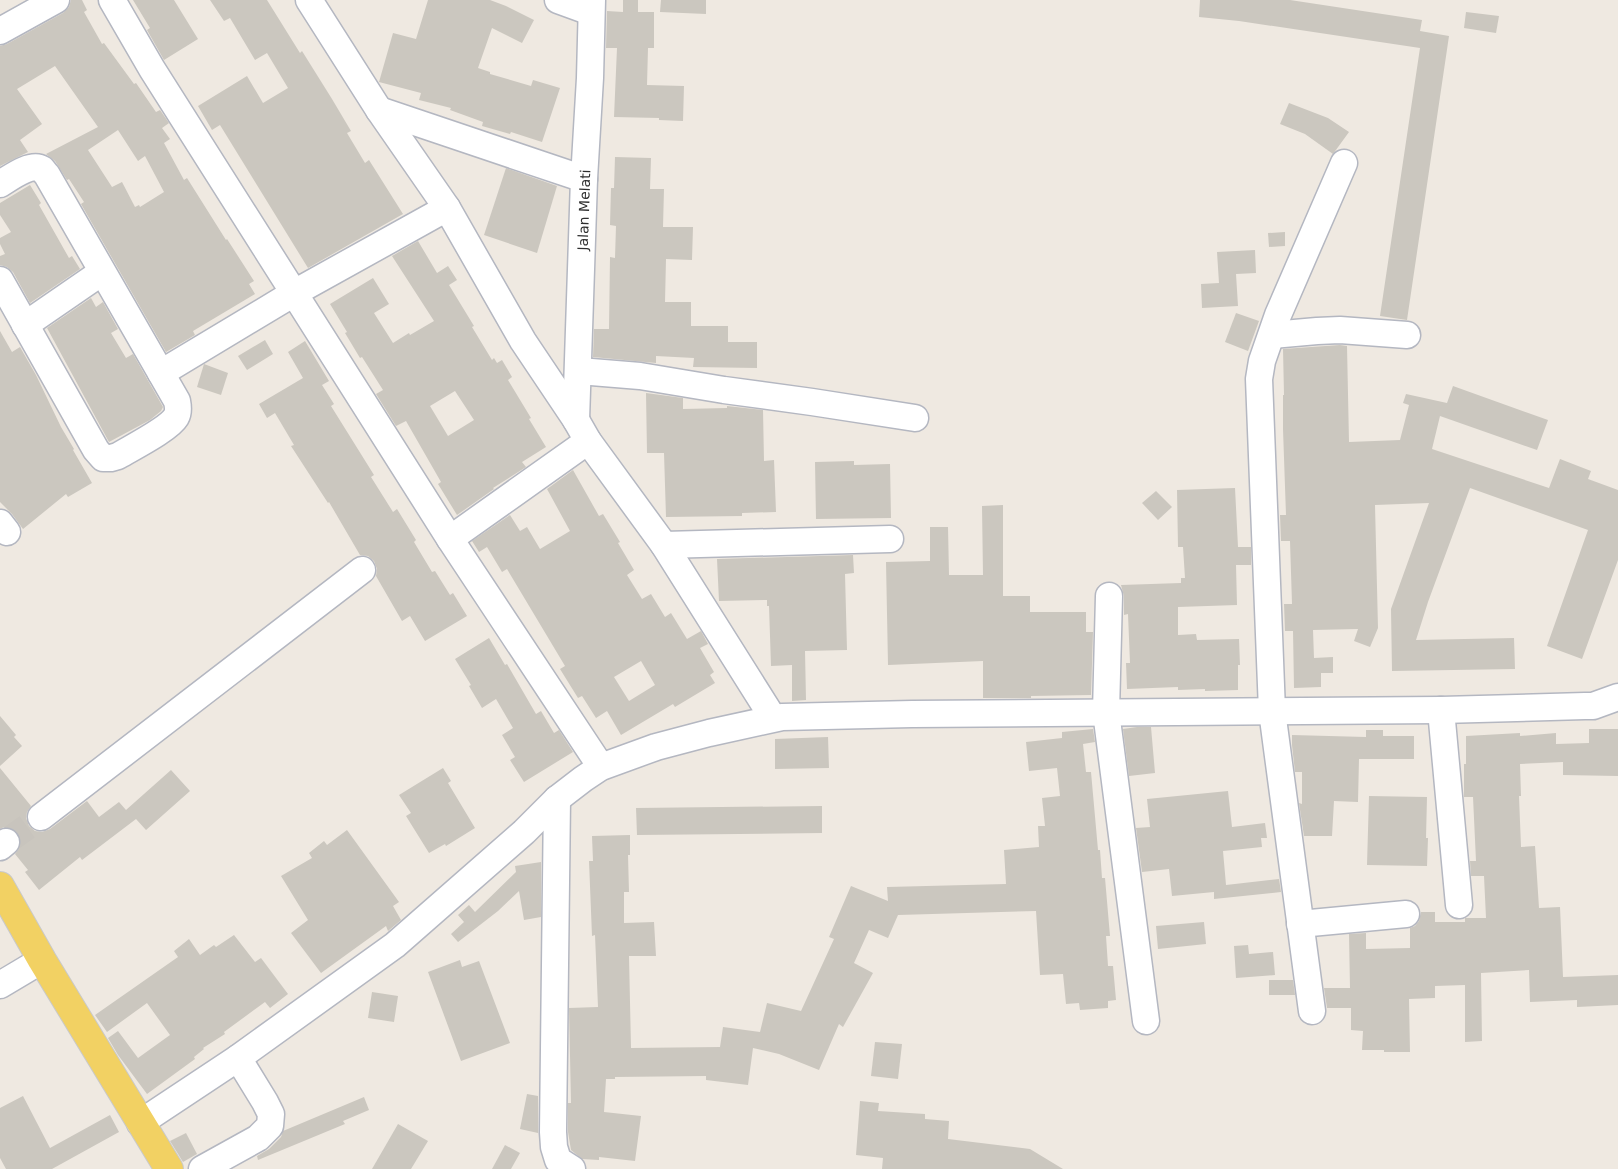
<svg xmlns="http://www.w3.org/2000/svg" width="1618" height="1169" font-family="'DejaVu Sans',sans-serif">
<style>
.building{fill:#cbc7bf;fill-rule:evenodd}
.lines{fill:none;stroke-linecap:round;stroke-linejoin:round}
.minor-tunnel{stroke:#c8c4bd;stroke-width:26;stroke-dasharray:26 13;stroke-linecap:butt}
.minor-casing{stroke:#b4b7c1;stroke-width:29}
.major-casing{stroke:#c9c9c9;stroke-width:30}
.minor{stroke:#fff;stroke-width:26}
.major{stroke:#f2d163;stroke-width:28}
.labels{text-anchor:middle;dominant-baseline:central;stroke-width:4;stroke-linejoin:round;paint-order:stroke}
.street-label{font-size:14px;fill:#2e2e2e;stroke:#fff}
</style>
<rect width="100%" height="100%" fill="#efe9e1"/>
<g class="building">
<path d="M71 0H82L87 10 84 12 102 44 104 43 134 84 136 83 156 112 160 110 169 123 162 128 170 139 164 143 184 180 187 178 226 240 227 239 254 281 249 284 255 294 193 331 195 335 166 352 81 204 84 202 69 179 67 180 55 161 46 154 98 127 55 66 17 89 42 124 20 140 28 152 0 166V46L7 44 63 13 69 7ZM118 130 138 161 145 156 164 192 140 207 139 205 135 207 122 182 112 187 88 150Z"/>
<path d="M133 0H174L198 39 164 60 147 30 150 28Z"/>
<path d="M210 0H267L300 53 302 51 332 99 351 131 347 133 365 163 369 160 403 214 308 268 220 125 212 130 198 106 247 76 263 103 288 88 267 53 255 60 230 18 224 21Z"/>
<path d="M428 0H490L506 6 534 20 522 43 492 28 478 68 490 72V74L531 86 533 80 560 88 542 142 511 132 510 134 482 126 483 122 450 110 451 108 419 100 421 93 379 82 393 33 416 39Z"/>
<path d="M623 0H638V12H654V48H648L647 85 684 86 683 121 659 120V118L614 117 617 48H606L607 11 623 12Z"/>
<path d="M661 0H706V14L660 12Z"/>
<path d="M1200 0H1290L1422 20 1420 31 1449 36 1407 320 1380 316 1420 48 1239 21 1199 17Z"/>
<path d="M1466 12 1499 16 1496 33 1464 28Z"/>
<path d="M1289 103 1328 118 1349 132 1333 154 1305 134 1280 124Z"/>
<path d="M615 157 651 158 650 189H664L663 227H693L692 260 666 259 665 302H691V326H728V342H757V368L693 367 694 358 656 356V363L593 357 594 329H609L610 257 615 258 616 226 610 225 611 188H614Z"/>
<path d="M506 168 557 186 537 253 484 235Z"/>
<path d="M30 185 41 203 39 205 69 258 72 256 80 269 30 303 13 272 7 267 0 265V256L5 254 0 244V238L11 232 0 215V203Z"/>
<path d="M1285 232V246L1269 247 1268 233Z"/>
<path d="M418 241 437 273 448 266 457 280 449 285 474 326 472 327 492 360 494 358 497 363 502 360 512 377 508 380 531 418 529 419 546 447 522 462 526 467 493 488 494 489 457 515 438 484 441 482 406 421 396 426 376 394 383 390 362 357 360 358 345 333 347 332 330 304 373 278 389 304 374 313 393 343 409 333 410 335 434 321 392 256ZM455 391 474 420 448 436 430 406Z"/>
<path d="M1255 250 1256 273 1236 274 1238 306 1202 308 1201 284 1219 283 1217 252Z"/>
<path d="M91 298 96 307 103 302 118 329 111 333 126 358 133 354 163 407 161 411 150 420 109 442 47 328Z"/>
<path d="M1236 313 1259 321 1248 351 1225 342Z"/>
<path d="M0 331 12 352 20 347 36 375 61 427 74 449 73 450 92 483 68 497 66 494 23 529 12 514 0 502Z"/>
<path d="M265 340 273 354 247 370 238 356Z"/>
<path d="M305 341 329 381 322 385 334 404 331 406 374 475 371 477 393 512 397 509 416 540 414 542 432 572 435 571 450 595 453 593 467 616 425 641 410 616 402 621 376 576 377 569 374 561 368 556 360 555 329 502 328 503 291 446 294 445 275 413 267 418 259 404 303 378 288 352Z"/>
<path d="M1340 345 1347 346 1349 442 1400 440 1409 405 1403 403 1406 394 1447 403 1453 386 1548 420 1537 450 1440 416 1432 449 1549 488 1560 459 1591 471 1588 479 1618 490V560L1582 659 1547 646 1588 530 1470 488 1428 602 1416 640 1514 638 1515 669 1392 671 1391 609 1429 503 1375 505 1378 628 1370 647 1354 641 1358 629 1313 630 1314 658 1333 657V673H1321V687L1294 688 1293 631H1285L1284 604H1292L1290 541H1281L1280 515H1286L1283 429V395H1284L1283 349Z"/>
<path d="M204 364 228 373 221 395 197 387Z"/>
<path d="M646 393 683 398V409L727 408V406L763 410 764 461 774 460 776 512 742 513V516L666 517 664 453H647Z"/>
<path d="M854 461V465L890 464 891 518 816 519 815 462Z"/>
<path d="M573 470 599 516 603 514 620 542 618 543 634 570 627 575 642 599 651 594 665 617 671 613 687 639 701 631 708 644 700 648 714 672 710 675 715 683 675 707 673 704 621 735 607 711 596 718 582 696 578 698 560 669 565 666 507 569 502 572 487 547 479 552 472 541 510 515 520 531 527 527 540 549 570 531 547 489ZM641 661 655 685 629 701 614 677Z"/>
<path d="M1235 488 1238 547H1251V565H1236L1237 605 1178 607V635L1196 634 1197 640 1239 639 1240 665H1238V690L1205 691V689L1178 690V687L1127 689 1126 663H1130L1128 614 1124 615V596L1121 585 1181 583V578H1185L1183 547H1178L1177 490Z"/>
<path d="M1156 491 1172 507 1158 520 1142 503Z"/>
<path d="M1003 505V596H1030V612H1086V632H1093L1091 695 1031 696V698H983V661L888 665 886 562 930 561V527H948L949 575H983L982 506Z"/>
<path d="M853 555 854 573 845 574 847 650 805 651 806 700 792 701V665L771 666 769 606H767V600L719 601 717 559Z"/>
<path d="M489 638 505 665 507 664 536 714 541 711 554 733 559 730 573 752 524 782 510 760 515 757 502 735 513 728 496 699 482 708 469 686 471 685 455 659Z"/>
<path d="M0 716 16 735 14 737 22 746 0 766Z"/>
<path d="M1137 727H1151L1155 773 1129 776 1123 729Z"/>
<path d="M1093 729 1095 742 1083 744 1086 772H1091L1098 850H1100L1102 878H1105L1110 936H1106L1108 966H1113L1116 1000 1108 1001V1008L1080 1010 1079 1003 1066 1004 1063 974 1040 975 1036 911 898 915 888 938 869 930 854 963 873 973 843 1027 839 1024 819 1070 779 1054 753 1048 748 1085 706 1080V1076L615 1077V1079H606L604 1112 641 1116 635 1161 599 1157V1160L582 1159 571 1150 568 1132V1103H571L569 1008 598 1007 595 935 592 936 589 861H593L592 836 630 835V855H628L629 892H624V923L654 922 656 956H629L631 1048 720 1047 723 1027 760 1032 767 1003 801 1011 834 939 829 937 851 886 888 901 887 887 1006 884 1004 850 1039 847 1038 826H1045L1042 798 1060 796 1057 768 1029 771 1026 742 1062 738V732Z"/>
<path d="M1589 729H1618V776L1563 775V762L1520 764 1521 796H1519L1521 847 1535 846 1539 908 1560 907 1563 977 1618 975V1005L1577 1007V1000L1530 1002 1529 970 1481 973 1482 1041 1465 1042V985L1435 986V998L1409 999 1410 1052H1384V1050H1362L1363 1031 1351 1030V1008H1327L1324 988H1350L1349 934 1366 933V949L1410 948V928L1415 926 1419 921 1421 912H1435V922H1465V918H1486L1484 876H1471L1470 861H1476L1473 797H1464V764H1466V736L1520 733V736L1556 733V744L1589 743Z"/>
<path d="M1366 730H1383V736H1414V759H1359L1358 802 1334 801 1332 836H1304L1299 803 1302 804V772H1295L1292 745V735L1366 737Z"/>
<path d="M828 737 829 768 775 769V739Z"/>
<path d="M0 768 31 806 27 812 26 818 29 826 35 831 42 832 50 829 87 801 99 817 119 802 126 810 171 770 190 791 146 830 136 819 82 860 80 857 39 890 25 872 28 870 15 854 20 847 21 839 18 833 11 828 4 827 0 829Z"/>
<path d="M443 768 451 781 448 783 475 828 446 846 445 844 429 853 406 816 411 813 399 795Z"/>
<path d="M1228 791 1232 827 1265 823 1267 838H1261L1262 847 1223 851 1226 885 1279 879 1281 892 1214 899V892L1172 896 1169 869 1142 872 1136 828 1150 827 1147 799Z"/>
<path d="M1369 796 1427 797 1426 838H1428L1427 866 1367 865Z"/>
<path d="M822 806V833L637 835 636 808Z"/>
<path d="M347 830 399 902 393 906 401 920 388 931 386 926 321 973 291 933 308 920 281 876 312 858 309 853 324 841 327 845Z"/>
<path d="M541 862V917L524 920 519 891 498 911 458 942 451 934 464 922 458 915 469 905 475 912 516 872 515 866Z"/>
<path d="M1204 922 1206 944 1158 949 1156 926Z"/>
<path d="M234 935 255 962 261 958 288 994 270 1008 265 1002 224 1032 225 1034 203 1048 204 1049 194 1057 195 1059 147 1094 118 1055 108 1038 118 1031 138 1058 170 1035 147 1003 107 1032 95 1015 178 957 174 951 189 939 200 955 214 945 216 947Z"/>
<path d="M1248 945 1249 954 1273 952 1275 975 1236 978 1234 946Z"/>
<path d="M460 960 462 967 479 961 510 1043 461 1061 428 972Z"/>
<path d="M1269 980H1293L1295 995H1269Z"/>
<path d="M372 992 398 996 394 1022 368 1018Z"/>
<path d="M875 1042 902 1044 898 1079 871 1076Z"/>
<path d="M527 1094 538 1096V1133L520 1129Z"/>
<path d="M23 1096 50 1148 110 1115 119 1132 52 1169H6L0 1158V1108Z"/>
<path d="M364 1097 369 1110 343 1121 345 1124 258 1160 257 1156 269 1149 281 1137 283 1131Z"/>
<path d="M860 1101 879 1103 878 1111 925 1114V1119L949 1121 948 1139 1030 1149 1063 1169H882L883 1158 856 1155Z"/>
<path d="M398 1124 428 1141 411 1169H372Z"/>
<path d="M186 1133 197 1154 183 1162 170 1141Z"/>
<path d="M505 1145 520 1153 511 1169H492Z"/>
</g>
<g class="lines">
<path class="minor-tunnel" d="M6 842 41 817"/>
<g class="minor-casing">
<g id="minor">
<path d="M112 0 152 69 450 539 601 767"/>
<path d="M309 0 379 110 447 208 523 341 576 420 588 441 664 545 773 718"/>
<path d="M558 0 591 12"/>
<path d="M0 31 56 0"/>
<path d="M379 110 584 179"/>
<path d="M0 184C10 178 31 162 42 169 44 171 45 173 47 175L177 401C178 406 179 412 176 417 169 429 131 448 118 456L111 458H103L96 450 0 280"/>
<path d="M25 325 102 272"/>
<path d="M1272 335 1317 331 1340 330 1407 335"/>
<path d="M579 371 640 376 724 390 812 402 915 418"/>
<path d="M161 373 294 293 447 208"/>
<path d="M576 420 584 179 590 78 592 0"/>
<path d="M0 523 7 532"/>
<path d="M450 539 588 441"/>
<path d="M664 545 890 539"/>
<path d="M1109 596 1106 712 1146 1021"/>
<path d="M1441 710 1459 905"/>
<path d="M557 799 553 1132 554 1147 558 1160 572 1169"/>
<path d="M41 817 362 570"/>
<path d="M0 847 6 842"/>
<path d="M1300 924 1406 914"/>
<path d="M0 985 42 960"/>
<path d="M1312 1011 1272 711 1259 379 1262 361 1278 315 1344 163"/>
<path d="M140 1123 238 1058 395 945 524 832 557 799 583 779 601 767 656 747 709 733 782 717 912 714 1441 710 1585 706H1593L1618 697"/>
<path d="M202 1169 258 1138 270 1126 271 1114 265 1102 238 1058"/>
</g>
</g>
<g class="major-casing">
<path id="major" d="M0 886 42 960 169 1169"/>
</g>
<use href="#minor" class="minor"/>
<use href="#major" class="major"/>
</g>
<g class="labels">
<g class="street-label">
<text transform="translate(584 210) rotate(-88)">Jalan Melati</text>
</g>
</g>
</svg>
